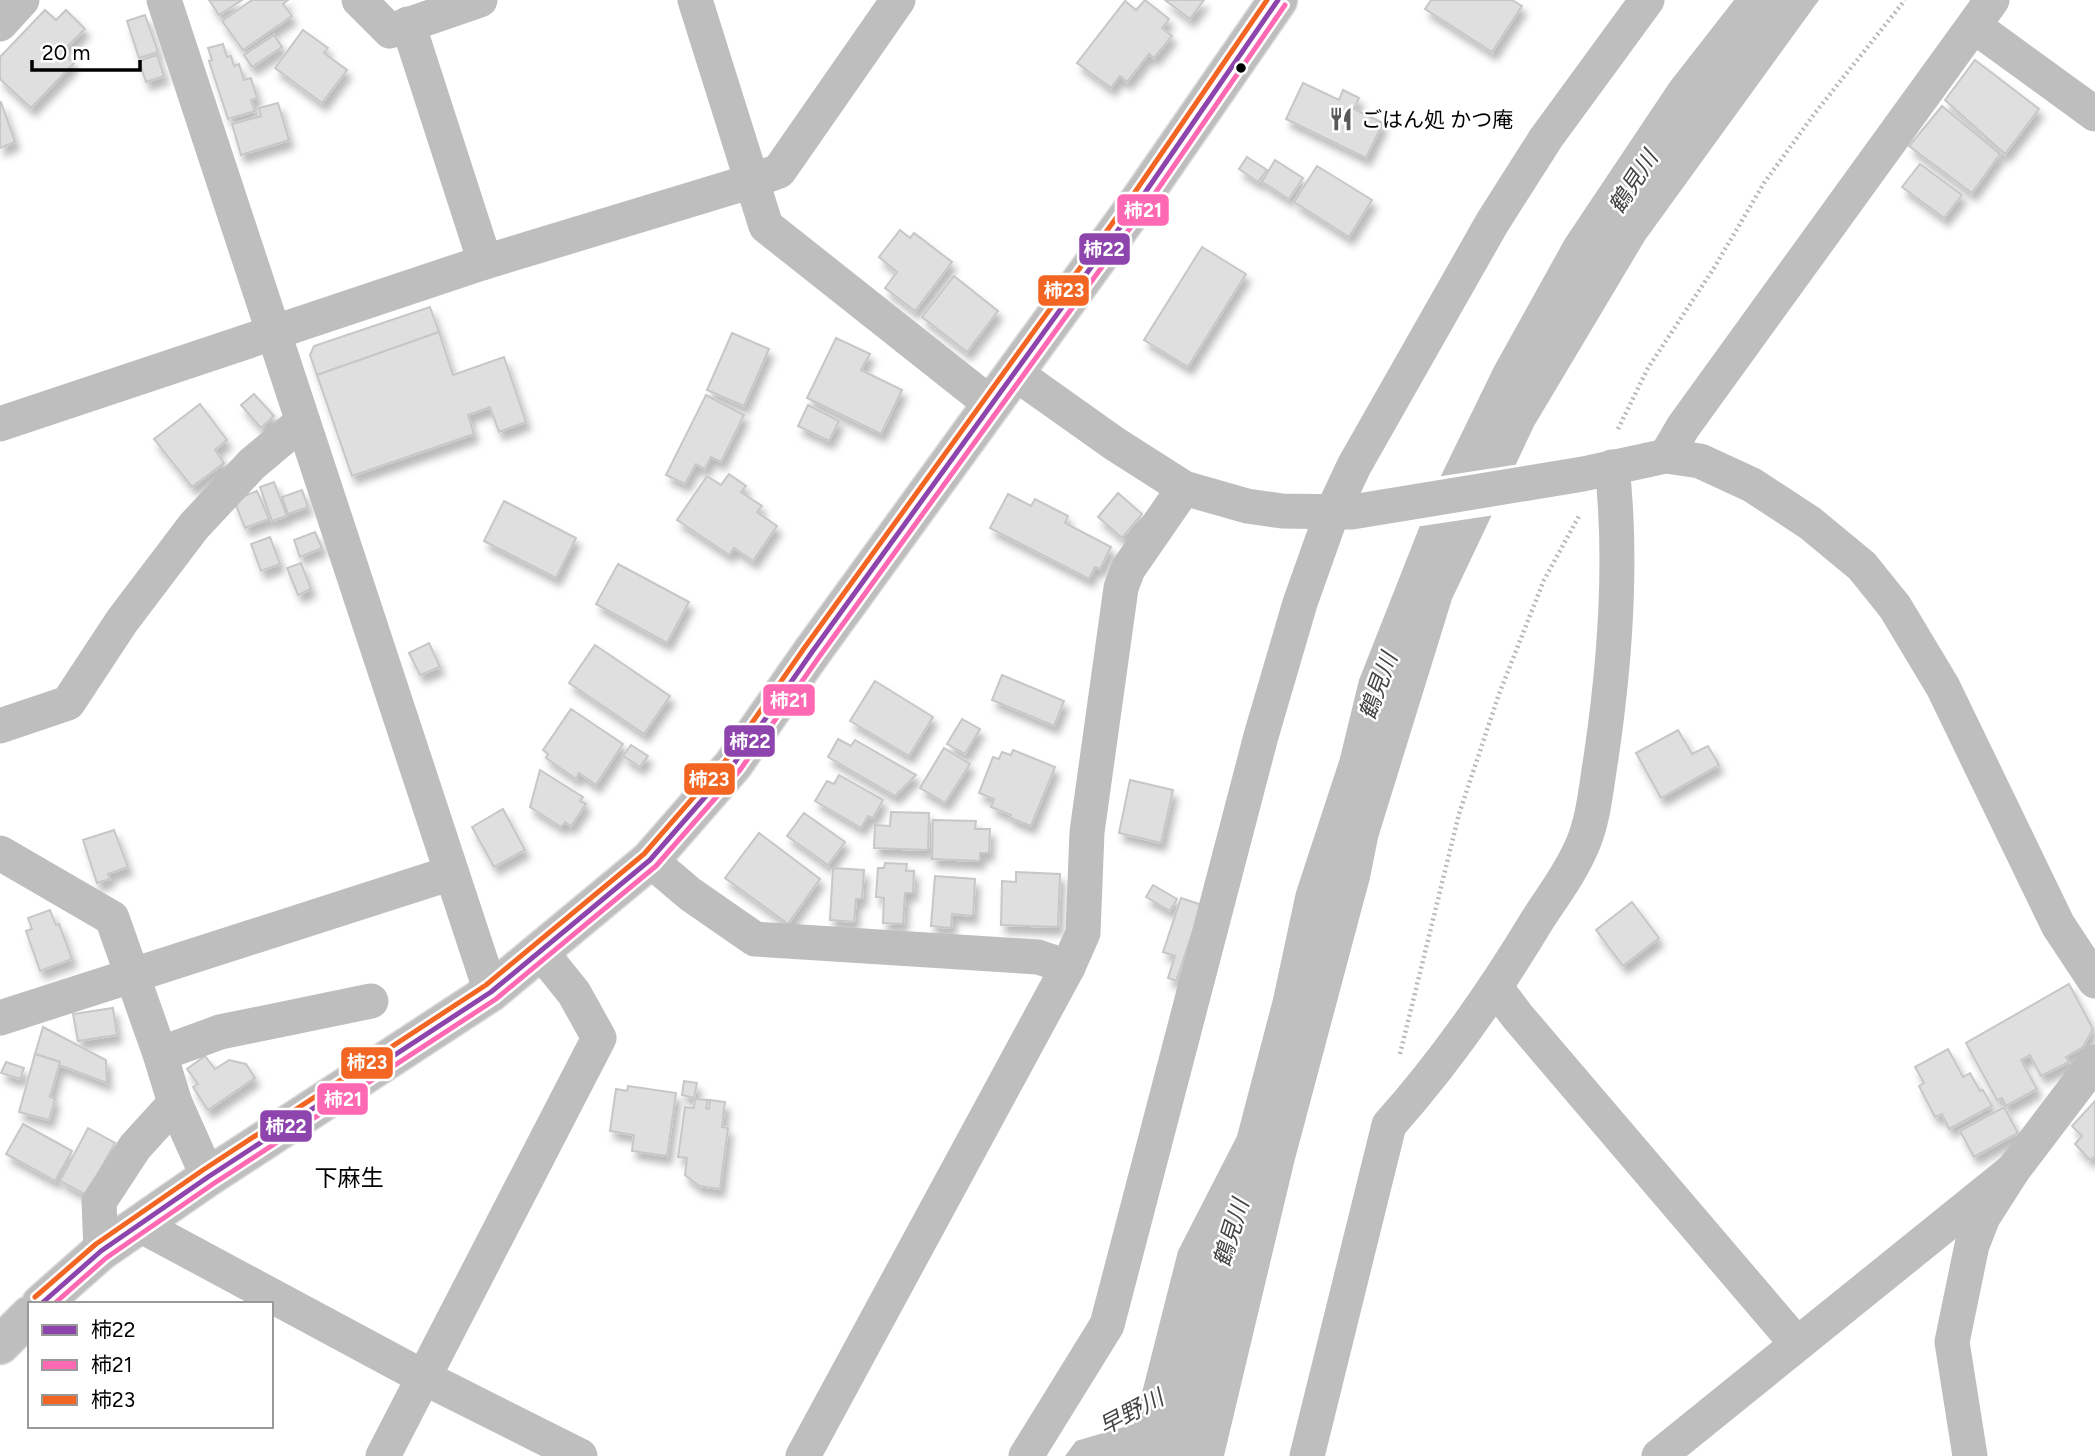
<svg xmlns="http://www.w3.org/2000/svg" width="2095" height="1456" font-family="Figtree,'Noto Sans JP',sans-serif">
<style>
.water{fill:#bfbfbf}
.pier{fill:#fff}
.building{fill:#dfdfdf;stroke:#c7c7c7;stroke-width:2;filter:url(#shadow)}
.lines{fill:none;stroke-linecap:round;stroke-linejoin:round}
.major-casing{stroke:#dbdbdb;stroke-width:41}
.path{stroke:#b9b9b9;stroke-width:4.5;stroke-dasharray:2 3.5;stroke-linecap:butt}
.minor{stroke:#bebebe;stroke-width:35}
.major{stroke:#bebebe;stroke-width:38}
.bus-1-casing{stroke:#fff;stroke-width:10}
.bus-2-casing{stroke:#fff;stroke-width:10}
.bus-3-casing{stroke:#fff;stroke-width:10}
.bus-1{stroke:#8e44ad;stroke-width:5}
.bus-2{stroke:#ff69b4;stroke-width:5}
.bus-3{stroke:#f26522;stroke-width:5}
.bus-dot{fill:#000;stroke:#fff;stroke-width:2.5}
.labels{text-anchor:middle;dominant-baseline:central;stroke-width:5;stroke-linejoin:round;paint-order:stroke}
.poi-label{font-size:21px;fill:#000;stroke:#fff;text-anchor:start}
.water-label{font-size:23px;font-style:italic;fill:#444;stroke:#fff}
.neighbourhood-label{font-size:23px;fill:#000;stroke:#fff}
.line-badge{stroke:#fff;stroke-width:2.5}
.badge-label{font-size:19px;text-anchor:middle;font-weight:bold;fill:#fff}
</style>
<defs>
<filter id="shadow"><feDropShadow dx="4.5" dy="8" stdDeviation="3.5" flood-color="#0004"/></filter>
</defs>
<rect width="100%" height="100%" fill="#fff"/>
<path class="water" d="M1734 0H1819L1645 240 1534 426 1452 599 1378 838 1370 878 1294 1163 1224 1456H1065L1076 1441 1134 1424 1178 1251 1237 1136 1273 999 1296 892 1340 758 1359 680 1434 490 1494 367 1565 239 1670 82Z"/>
<path class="pier" d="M1520 464 1495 515 1415 527 1436 477Z"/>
<g class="building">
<path d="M209 0H242L219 15Z"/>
<path d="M252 0H288L283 4 292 16 243 50 222 21Z"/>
<path d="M1145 0 1169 19 1162 28 1172 36 1154 58 1149 54 1127 82 1120 76 1111 88 1077 63 1125 1 1136 10Z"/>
<path d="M1165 0H1204L1190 19Z"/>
<path d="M1431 0H1512L1522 6 1492 52 1425 9Z"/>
<path d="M45 10 56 20 66 10 85 29 62 52 74 63 31 108 0 79V57Z"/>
<path d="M145 15 158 52 139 58 127 21Z"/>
<path d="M303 30 328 48 324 53 347 70 322 103 275 68Z"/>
<path d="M274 35 282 47 252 67 244 55Z"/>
<path d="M223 44 227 57 231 56 234 66 239 64 244 80 251 78 257 98 251 100 255 111 228 119 209 61 212 60 208 48Z"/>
<path d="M157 55 164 76 146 82 139 61Z"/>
<path d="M1975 60 2039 109 2005 154 1945 100Z"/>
<path d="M1303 83 1339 100 1343 90 1359 98 1354 109 1383 123 1366 158 1286 119Z"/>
<path d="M1 102 15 142 0 148V103Z"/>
<path d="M278 103 289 140 241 155 232 124 261 116 259 108Z"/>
<path d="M1942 106 2000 154 1972 193 1909 146Z"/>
<path d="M1247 157 1267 170 1258 182 1239 169Z"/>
<path d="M1275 160 1303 178 1289 199 1262 182Z"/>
<path d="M1920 164 1962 195 1944 218 1902 187Z"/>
<path d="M1317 166 1372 200 1349 237 1294 202Z"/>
<path d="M900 230 910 238 914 233 952 262 915 311 885 288 897 272 879 257Z"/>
<path d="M1202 247 1246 274 1188 367 1144 340Z"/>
<path d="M954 276 998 311 967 352 922 317Z"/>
<path d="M430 307 439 332 317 375 310 355 314 346Z"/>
<path d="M439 332 453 375 504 357 526 422 499 432 490 407 468 415 474 434 352 476 317 375Z"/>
<path d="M732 333 769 349 744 406 707 390Z"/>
<path d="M836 338 870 354 861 370 902 390 881 434 807 398Z"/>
<path d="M254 394 274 416 261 428 241 405Z"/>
<path d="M706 395 744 415 721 462 711 457 705 469 696 464 685 484 666 475Z"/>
<path d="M200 404 227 440 215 450 224 463 192 487 154 439Z"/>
<path d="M808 405 839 421 829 441 798 426Z"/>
<path d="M729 474 746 486 741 492 762 506 757 512 777 526 753 561 734 548 729 555 677 520 707 476 721 485Z"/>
<path d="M274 482 287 516 272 521 260 487Z"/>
<path d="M302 490 308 507 288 514 282 497Z"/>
<path d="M257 491 269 519 245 528 234 500Z"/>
<path d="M1118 493 1142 514 1122 538 1098 517Z"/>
<path d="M1008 494 1031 506 1035 499 1068 516 1065 523 1111 547 1100 569 1095 567 1089 579 990 528Z"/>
<path d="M504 501 576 538 556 578 484 541Z"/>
<path d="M315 532 322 548 300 557 294 540Z"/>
<path d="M270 537 280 564 261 571 251 544Z"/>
<path d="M301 563 311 589 298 595 287 568Z"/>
<path d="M618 564 689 602 667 643 596 604Z"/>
<path d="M429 643 440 667 420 675 409 653Z"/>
<path d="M595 645 670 696 644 734 569 683Z"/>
<path d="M1002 675 1064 701 1054 726 992 700Z"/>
<path d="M875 681 933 717 909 756 850 721Z"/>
<path d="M571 709 623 744 596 785 579 773 576 779 546 758 548 754 543 750Z"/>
<path d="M962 719 980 729 965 754 947 744Z"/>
<path d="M1678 730 1692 754 1708 746 1719 765 1661 798 1636 753Z"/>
<path d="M838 739 851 746 855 740 916 775 895 796 828 757Z"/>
<path d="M631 745 648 756 640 767 623 756Z"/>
<path d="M944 748 970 764 945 803 920 788Z"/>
<path d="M1013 750 1055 767 1031 826 1010 818 1011 815 991 807 994 799 979 793 993 757 999 759 1002 752 1011 755Z"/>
<path d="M540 770 583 797 580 801 586 804 571 826 565 822 561 827 530 807Z"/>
<path d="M839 775 883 800 873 818 868 816 861 828 815 801 827 781 834 784Z"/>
<path d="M1130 780 1173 790 1161 843 1119 833Z"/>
<path d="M503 809 525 850 494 867 472 827Z"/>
<path d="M891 812 929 813 928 850 874 848 875 825 890 826Z"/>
<path d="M804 813 845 842 828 865 787 836Z"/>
<path d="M933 820 976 821 975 829H990L989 853H980V861L932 859Z"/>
<path d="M114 830 128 867 108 874 110 879 97 883 83 840Z"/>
<path d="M759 833 820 879 788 924 725 878Z"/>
<path d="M885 863 907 864 906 871H914L913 893H905L903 924 883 923 884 898 876 897 878 868H884Z"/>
<path d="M833 868 864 870 862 899H856L854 922 830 920Z"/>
<path d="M1016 872 1060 874 1058 927 1001 925 1002 881 1016 882Z"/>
<path d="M935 876 975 879 973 916 952 914 951 928 931 926Z"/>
<path d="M1153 885 1177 899 1170 911 1146 897Z"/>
<path d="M1181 898 1202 905 1176 981 1168 978 1175 956 1163 952Z"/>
<path d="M1632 902 1659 938 1623 966 1596 930Z"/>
<path d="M50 910 56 925 59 924 72 959 40 971 26 931 32 929 28 918Z"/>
<path d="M2069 984 2093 1029 2083 1047 2066 1057 2069 1062 2041 1076 2030 1055 2021 1060 2037 1089 2006 1106 2002 1098 1997 1100 1966 1043Z"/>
<path d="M113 1008 117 1035 78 1041 73 1014Z"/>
<path d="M43 1027 106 1060 107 1083 59 1065 60 1062 35 1054Z"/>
<path d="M1948 1049 1963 1077 1970 1073 1980 1091 1983 1090 1992 1106 1949 1129 1942 1114 1935 1117 1919 1086 1924 1083 1915 1067Z"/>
<path d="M35 1054 60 1062 50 1097 55 1099 49 1120 19 1112Z"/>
<path d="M205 1056 215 1069 229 1060 246 1064 255 1078 208 1110 193 1087 198 1084 187 1069Z"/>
<path d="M6 1062 24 1068 20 1079 1 1073Z"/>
<path d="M684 1081 697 1083 694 1098 682 1095Z"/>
<path d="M628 1086 676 1093 667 1156 632 1151 634 1135 610 1131 616 1089 627 1091Z"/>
<path d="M695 1099 708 1100 706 1108 709 1109 710 1100 725 1102 722 1127 728 1128 720 1189 699 1186 685 1175 687 1158 678 1157 685 1107 694 1108Z"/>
<path d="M2095 1101V1156L2090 1160 2075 1144 2082 1136 2072 1126Z"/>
<path d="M2004 1107 2018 1133 1974 1157 1960 1131Z"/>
<path d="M23 1124 72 1151 55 1181 6 1154Z"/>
<path d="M88 1128 115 1143 86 1195 60 1181Z"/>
</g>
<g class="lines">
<g class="major-casing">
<g id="major">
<path d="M41 1304 101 1251 208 1177 491 992 650 860 733 765 812 652 1142 197 1278 0"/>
<path d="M0 1345 30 1315"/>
</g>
</g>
<g class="path">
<path d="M1618 429 1648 368 1714 268 1764 183 1815 113 1905 0"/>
<path d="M1400 1054 1459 814 1499 694 1544 580 1579 516"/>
</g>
<g class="minor">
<path d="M164 0 491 992"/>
<path d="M359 0 390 31 480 0"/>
<path d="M695 0 766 226 992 405"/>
<path d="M0 24 22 0"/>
<path d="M408 24 485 262"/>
<path d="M1974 26 2095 114"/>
<path d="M1015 373 1115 444 1184 488 1247 506 1282 511 1352 512 1583 474 1666 456 1700 461 1752 485 1810 523 1862 566 1895 607 1943 687 2058 925 2095 981"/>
<path d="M0 424 485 262 752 181 779 171 898 0"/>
<path d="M1666 456 1683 427 1992 0"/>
<path d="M0 726 68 703 122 621 194 526 252 464 302 422"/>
<path d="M0 853 112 918 160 1054 175 1103 208 1177"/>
<path d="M650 860 690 894 755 939 1038 957 1068 967"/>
<path d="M1496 988 1518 1017 1797 1344"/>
<path d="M0 1018 451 873"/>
<path d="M160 1054 220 1032 371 1001"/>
<path d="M140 1225 423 1377 580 1456"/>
<path d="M101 1251 99 1202 135 1147 175 1103"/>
<path d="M383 1456 599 1038 574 993 541 952"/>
<path d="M803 1456 1068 967 1083 933 1087 832 1121 588 1128 569 1184 488"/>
<path d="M1026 1456 1107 1325 1261 736 1300 603 1332 513 1354 466 1492 223 1546 138 1647 0"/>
<path d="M1307 1456 1389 1125C1446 1061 1494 992 1538 919 1553 896 1571 872 1582 846 1594 819 1596 787 1601 758 1615 663 1623 564 1612 467"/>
<path d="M1659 1456 2013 1170"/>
<path d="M1970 1456 1952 1342 1972 1245 1983 1217 2013 1170 2095 1062"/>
</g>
<use href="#major" class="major"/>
<g class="bus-1-casing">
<path id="bus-1" d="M41 1304 101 1251 208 1177 491 992 650 860 733 765 812 652 1142 197 1278 0"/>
</g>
<g class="bus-2-casing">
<path id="bus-2" d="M54 1304 106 1258 213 1184 496 999 656 866 740 770 819 657 1149 202 1285 5"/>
</g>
<g class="bus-3-casing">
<path id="bus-3" d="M35 1297 96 1244 203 1170 486 985 644 854 726 760 805 647 1135 192 1267 0"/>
</g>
<use href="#bus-1" class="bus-1"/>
<use href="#bus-2" class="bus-2"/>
<use href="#bus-3" class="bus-3"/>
</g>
<defs>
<g id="restaurant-bare" transform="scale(1.89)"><path d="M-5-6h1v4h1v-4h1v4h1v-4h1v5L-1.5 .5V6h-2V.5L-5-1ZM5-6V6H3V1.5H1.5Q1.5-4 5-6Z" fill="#595959" stroke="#fff" stroke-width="2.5" paint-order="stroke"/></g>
</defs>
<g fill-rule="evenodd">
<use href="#restaurant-bare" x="1341" y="119"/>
</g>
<circle class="bus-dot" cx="1241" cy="68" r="6"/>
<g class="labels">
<g class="poi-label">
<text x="1361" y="119">ごはん処 かつ庵</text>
</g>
<g class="water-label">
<text transform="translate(1633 182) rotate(-57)">鶴見川</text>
<text transform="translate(1378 686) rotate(-70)">鶴見川</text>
<text transform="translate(1231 1233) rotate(-73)">鶴見川</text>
<text transform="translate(1131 1412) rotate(-28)">早野川</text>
</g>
<g class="neighbourhood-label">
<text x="349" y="1178">下麻生</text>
</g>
</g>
<g class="line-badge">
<rect x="1116" y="193" width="54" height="34" rx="7" fill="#ff69b4"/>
<rect x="1078" y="232" width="53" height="34" rx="7" fill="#8e44ad"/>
<rect x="1037" y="274" width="53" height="33" rx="7" fill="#f26522"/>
<rect x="762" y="683" width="54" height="34" rx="7" fill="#ff69b4"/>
<rect x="723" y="724" width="53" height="34" rx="7" fill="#8e44ad"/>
<rect x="683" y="762" width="53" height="34" rx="7" fill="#f26522"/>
<rect x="340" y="1046" width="54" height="34" rx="7" fill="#f26522"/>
<rect x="316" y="1082" width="53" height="34" rx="7" fill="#ff69b4"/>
<rect x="259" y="1109" width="54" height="34" rx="7" fill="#8e44ad"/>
</g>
<g class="badge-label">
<text x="1143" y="217">柿21</text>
<text x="1104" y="256">柿22</text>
<text x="1064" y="297">柿23</text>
<text x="789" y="707">柿21</text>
<text x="750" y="748">柿22</text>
<text x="709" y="786">柿23</text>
<text x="367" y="1069">柿23</text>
<text x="343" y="1106">柿21</text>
<text x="286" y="1133">柿22</text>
</g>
<rect x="28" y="1302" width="245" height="126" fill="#ffffff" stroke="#999999" stroke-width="2"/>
<rect x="42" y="1325" width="35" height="10" fill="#8e44ad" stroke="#999999" stroke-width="2"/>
<text x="91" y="1337" font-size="21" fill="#000000">柿22</text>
<rect x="42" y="1360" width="35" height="10" fill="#ff69b4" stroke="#999999" stroke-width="2"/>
<text x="91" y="1372" font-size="21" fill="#000000">柿21</text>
<rect x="42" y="1395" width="35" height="10" fill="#f26522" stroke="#999999" stroke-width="2"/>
<text x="91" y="1407" font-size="21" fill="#000000">柿23</text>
<path d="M32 60v10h108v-10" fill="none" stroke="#000000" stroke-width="3.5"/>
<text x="42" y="60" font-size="21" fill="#000000" stroke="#ffffff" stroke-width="5" paint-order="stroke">20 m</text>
</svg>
